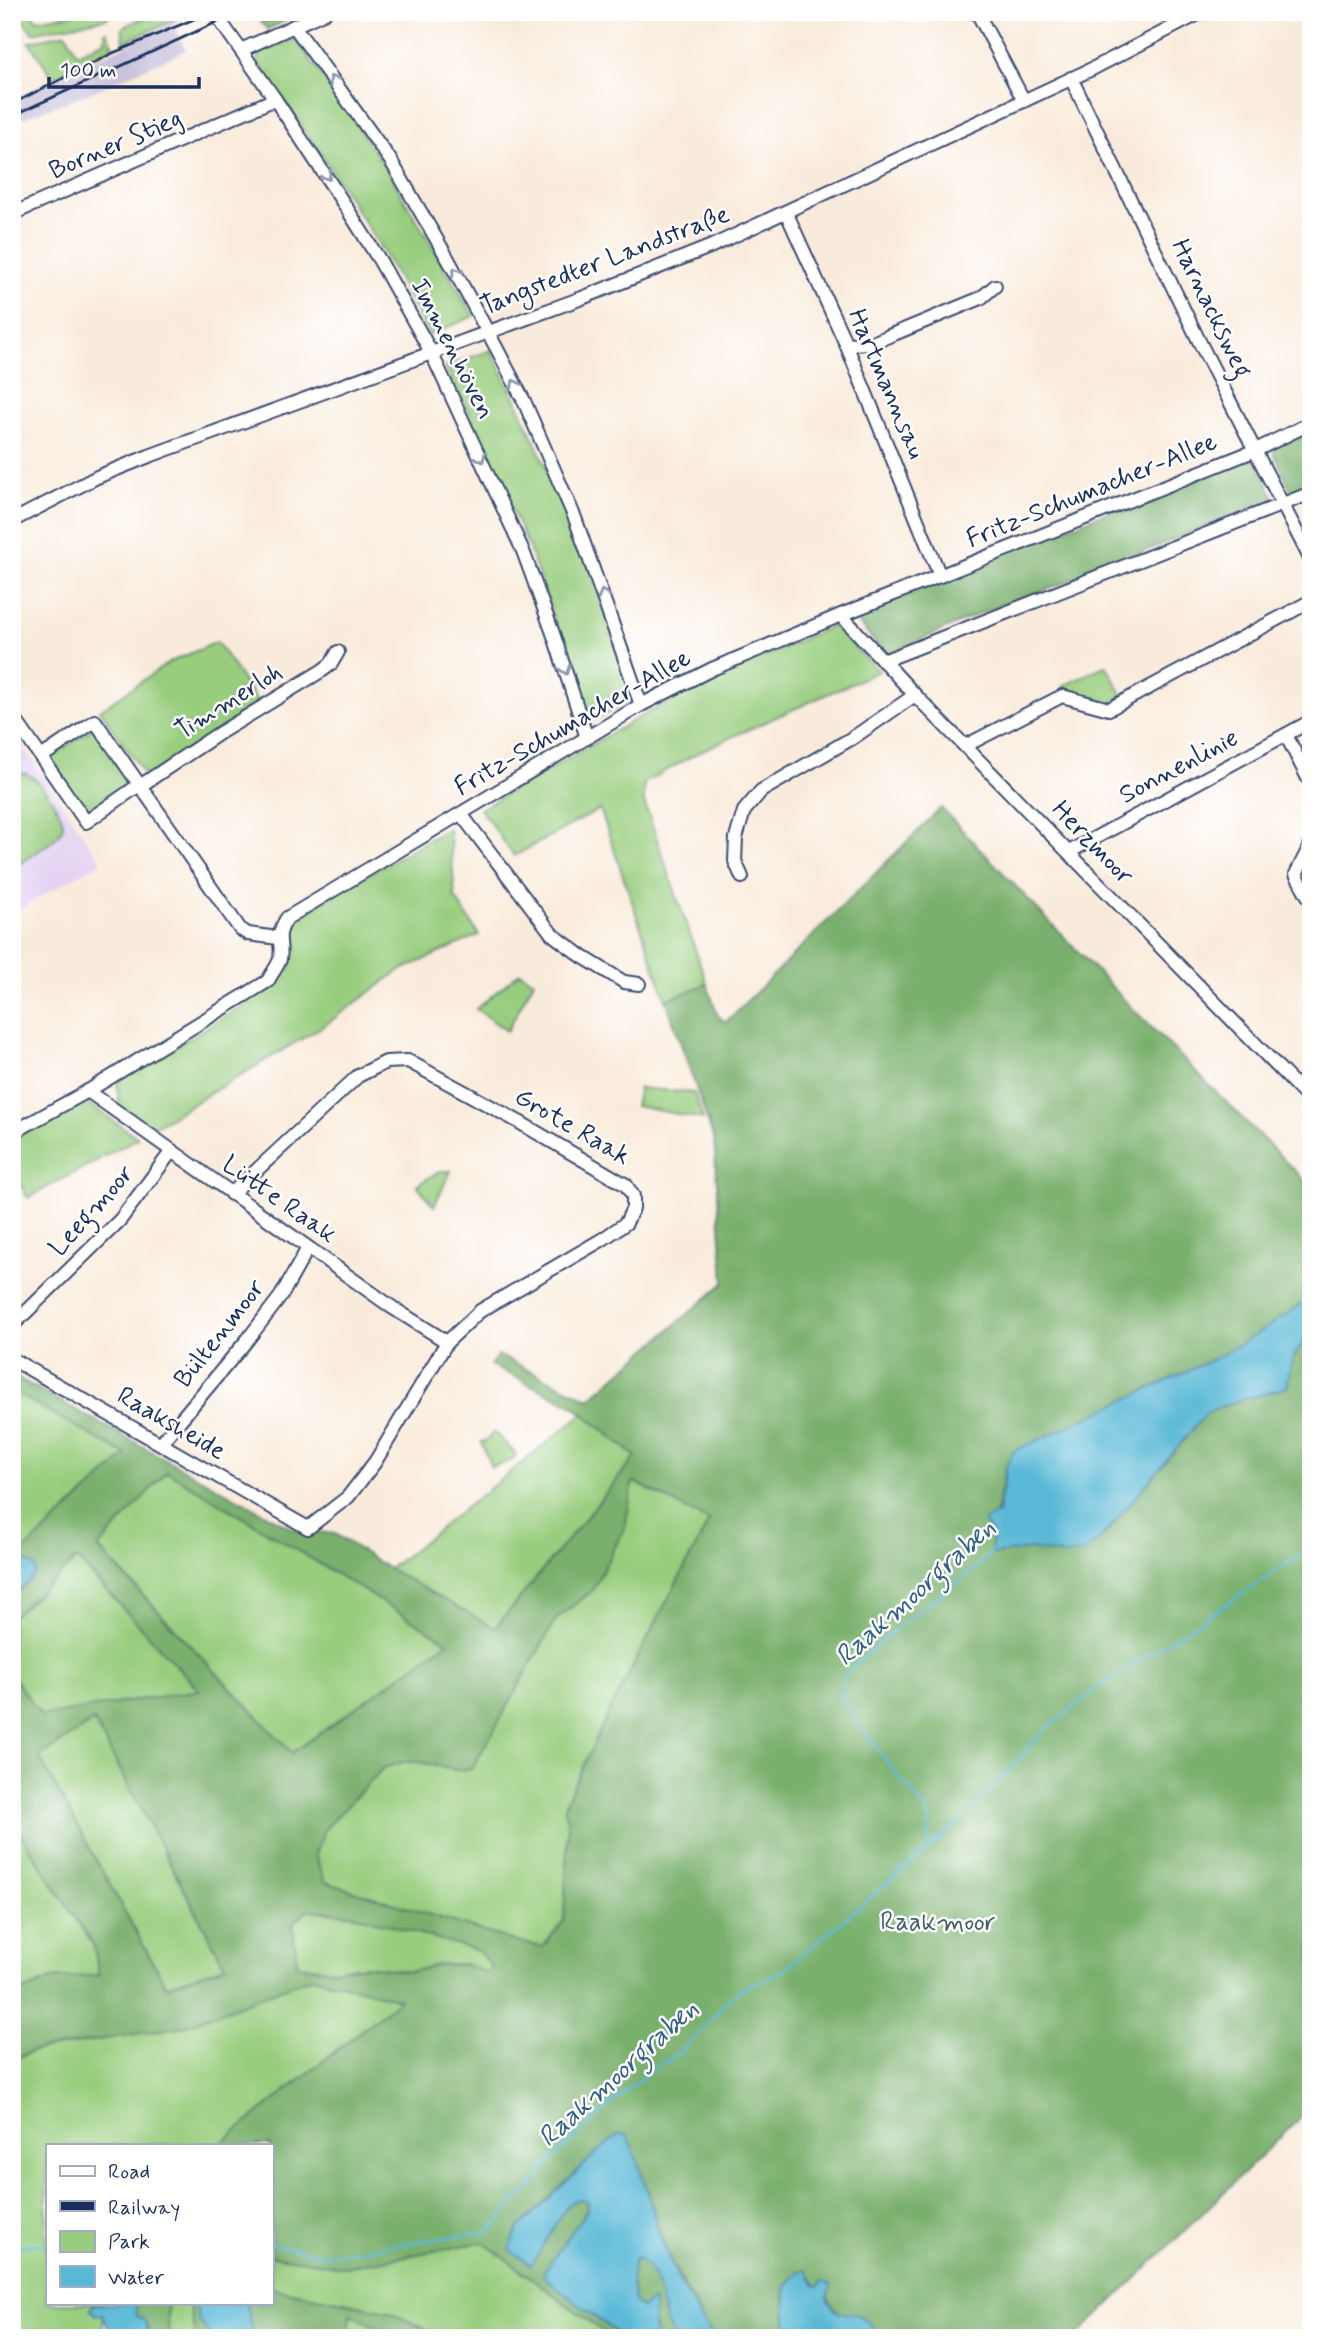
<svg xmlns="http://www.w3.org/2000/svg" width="1323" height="2350" font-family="Mynerve,sans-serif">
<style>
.built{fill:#e4d3f2}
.industrial{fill:#c6c0da}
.green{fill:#98cd7e;stroke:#5a7e6e;stroke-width:2}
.forest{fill:#7ab06d;stroke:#4a7066;stroke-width:2;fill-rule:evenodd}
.water{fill:#58b8d6;stroke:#3a749a;stroke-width:2}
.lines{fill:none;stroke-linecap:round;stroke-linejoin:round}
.stream{stroke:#58b8d6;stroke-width:2.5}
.minor-casing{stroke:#3c4b71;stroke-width:16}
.minor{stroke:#fff;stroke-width:12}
.rail{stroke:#1b2f5e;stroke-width:2.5}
.oneway{stroke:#8d97ae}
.labels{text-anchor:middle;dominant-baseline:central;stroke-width:5;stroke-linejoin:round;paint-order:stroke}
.street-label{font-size:26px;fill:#1b2f5e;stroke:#fff}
.park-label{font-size:26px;fill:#405e68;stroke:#fff}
.water-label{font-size:28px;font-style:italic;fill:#305f88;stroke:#fff}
</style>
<rect width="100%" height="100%" fill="#fff"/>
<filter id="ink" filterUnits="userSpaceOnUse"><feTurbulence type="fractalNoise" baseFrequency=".0143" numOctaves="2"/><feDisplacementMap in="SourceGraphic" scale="14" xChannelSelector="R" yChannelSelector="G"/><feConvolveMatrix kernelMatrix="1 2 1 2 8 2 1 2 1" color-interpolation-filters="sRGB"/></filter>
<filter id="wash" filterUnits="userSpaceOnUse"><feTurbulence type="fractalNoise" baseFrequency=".00686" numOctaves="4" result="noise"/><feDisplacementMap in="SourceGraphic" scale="28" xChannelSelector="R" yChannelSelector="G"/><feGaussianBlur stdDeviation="1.57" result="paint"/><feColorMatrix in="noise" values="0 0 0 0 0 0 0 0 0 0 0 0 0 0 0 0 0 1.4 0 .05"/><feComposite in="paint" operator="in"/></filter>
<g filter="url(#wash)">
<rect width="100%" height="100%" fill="#f9ebdb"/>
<path class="built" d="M20 744 102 862 12 913V749Z"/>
<path class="industrial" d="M172 23 186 50 89 93 12 122V100Z"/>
<g class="green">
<path d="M15 12 33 14 36 20 85 12H107L108 18 33 33Z"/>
<path d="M169 12 190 13 124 42 122 28 138 20Z"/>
<path d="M107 31 113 47 53 78 29 42 66 33 77 54 105 41V32Z"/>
<path d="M295 38 348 111 388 172 474 316 429 335 378 243 318 150 256 60 266 48Z"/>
<path d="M491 350 517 402 589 563 634 701 589 722 529 548 475 425 445 367Z"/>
<path d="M832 626 879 671 705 749 644 783V802L707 984 666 1000 600 809 514 856 480 809 640 717 715 678Z"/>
<path d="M217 642 259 704 146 777 100 710 170 662Z"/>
<path d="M1106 665 1123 696 1109 703 1066 690 1063 686Z"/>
<path d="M96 726 132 779 85 812 48 759Z"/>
<path d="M24 773C37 777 43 789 51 799 68 822 68 831 44 847 33 855 23 862 12 869V776Z"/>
<path d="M449 828 455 897 479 935 399 971 328 1023 152 1128 119 1105 117 1082 260 995C293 971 289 964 290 925L332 895Z"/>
<path d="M520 972 534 981 507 1031 476 1009Z"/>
<path d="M639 1088 694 1093 703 1119 635 1106Z"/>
<path d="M83 1100 138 1138 28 1198 17 1180 12 1182V1139Z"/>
<path d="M440 1171H451L434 1206 417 1185Z"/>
<path d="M12 1391 127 1455 12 1562Z"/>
<path d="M584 1413 636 1457 495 1628 389 1569Z"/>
<path d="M494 1432 516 1454 511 1461 491 1467 481 1442 487 1440Z"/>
<path d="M167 1471 448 1642 292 1753 98 1547Z"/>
<path d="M633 1481 709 1521 565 1809 568 1826 564 1921 543 1947 517 1942 325 1882 315 1854 325 1829 383 1768 403 1762H420L455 1770 472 1769 556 1619 592 1591 625 1527Z"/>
<path d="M76 1558 200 1690 42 1716 12 1676V1617Z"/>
<path d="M94 1721 225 1966 166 1986 39 1757Z"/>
<path d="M12 1822 94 1946 99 1975 51 1979 12 1996Z"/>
<path d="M307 1910 352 1914 479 1951 492 1968 487 1973 464 1964 438 1965 409 1972 369 1966 329 1970 297 1965 293 1923Z"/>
<path d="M312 1977 401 1999 219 2145H47V2303H102L100 2314 104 2317 101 2338H12V2060L32 2051 241 2003Z"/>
<path d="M483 2242 612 2338H442L388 2311 271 2288V2256L345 2267Z"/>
<path d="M167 2303H189L196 2338H169Z"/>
<path d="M351 2314 403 2338H348Z"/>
</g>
<g class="forest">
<path d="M257 12H305L268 29 253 14Z"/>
<path d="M1311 431V486L1293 494 1272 449Z"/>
<path d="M1254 454 1275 499 1070 581 988 610 886 655 854 618 1003 553Z"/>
<path d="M941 808 1131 1007 1311 1187V1298L1257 1334 1218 1357 1007 1463C1001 1493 990 1524 993 1554L1032 1549 1063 1555 1104 1535 1205 1414C1231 1400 1259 1396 1287 1387 1290 1367 1293 1349 1311 1337V2107L1075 2338H876C874 2306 826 2327 829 2290L815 2285 810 2277 794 2276 786 2286 785 2293 786 2321 789 2328 810 2338H715L703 2322 672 2263 656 2224 650 2197 620 2134 595 2154 519 2227 512 2241 549 2234C560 2220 565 2196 586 2200L587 2210 544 2272 552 2284 623 2338H612L483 2242 345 2267 271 2256V2145H219L400 1999 312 1977 185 2026 32 2051 12 2060V1996L51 1979 99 1975 94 1946 12 1822V1676L42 1716 199 1690 77 1559 12 1617V1562L126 1455 12 1391V1375L293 1529 335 1534 389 1569 495 1628 636 1457 574 1406 490 1365 498 1355 589 1399 724 1283 714 1140 666 1000 707 984 718 1016 726 1022ZM167 1471 448 1642 292 1753 98 1548ZM633 1481 709 1521 612 1706 567 1799 565 1809 568 1826 564 1921 543 1947 517 1942 325 1882 315 1854 325 1829 383 1768 403 1762H420L455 1770 472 1769 556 1619 592 1591 625 1527ZM93 1721H94L225 1966 166 1986 39 1757ZM308 1910 352 1914 479 1951 492 1968 487 1973 464 1964 438 1965 409 1972 369 1966 329 1970 297 1965 293 1923Z"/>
<path d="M637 2258C668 2275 655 2314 675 2338H658C651 2327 654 2314 652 2301L642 2308 635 2303 631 2282 633 2261Z"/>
<path d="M271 2288 388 2311 442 2338H398L351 2314 348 2338H255L245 2303H271Z"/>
<path d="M136 2303H167L169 2338H150L145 2321 136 2316Z"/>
<path d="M189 2303H195L199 2320 212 2338H196Z"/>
</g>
<g class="water">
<path d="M1311 1298V1337C1293 1349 1290 1367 1287 1387 1259 1396 1231 1400 1205 1414L1104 1535 1084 1553 1063 1555 1031 1549 993 1554 991 1533 984 1521 998 1513 1007 1463 1014 1451 1218 1357 1257 1334Z"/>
<path d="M17 1559 32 1564 36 1570 33 1577 12 1597V1562Z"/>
<path d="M620 2134 627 2135C640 2164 648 2193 656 2222 665 2256 692 2311 715 2338H675C655 2314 668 2275 637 2258L633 2261 631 2282 634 2302 642 2308 652 2301 654 2303 653 2329 658 2338H623L552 2284 544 2276V2272L587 2210V2202L584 2199C580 2199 577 2199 573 2201 562 2206 542 2252 531 2265L510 2250 512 2241 519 2228 595 2154Z"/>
<path d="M806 2270 814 2285 818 2286 823 2281 831 2286 828 2298C835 2315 840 2312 854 2314 864 2316 876 2328 876 2338H810L789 2328 786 2321V2286L799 2271Z"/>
<path d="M136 2303V2316L145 2321 150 2338H113L102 2314 96 2315 90 2309 94 2304Z"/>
<path d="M195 2303H245L255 2338H212L199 2320Z"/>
</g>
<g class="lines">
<g class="stream">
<path d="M972 1810 1046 1729 1099 1687 1262 1581 1311 1547"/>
<path d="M930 1847 965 1817"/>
<path d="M271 2244 326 2255 490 2231 514 2202 533 2186 546 2166 614 2101 658 2065 671 2059 689 2044 728 2000 743 1988 783 1971 929 1848V1818L924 1807 892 1769 841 1698 844 1675 897 1628 979 1565 994 1550"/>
<path d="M12 2246 47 2244"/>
</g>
</g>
</g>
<g filter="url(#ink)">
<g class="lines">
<g class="minor-casing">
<g id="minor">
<path d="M214 12 275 99 346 207 380 261 431 352 523 551 554 636 587 738"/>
<path d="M977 12 1024 101"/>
<path d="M294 26 391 161 448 259 497 349 524 401 575 518 641 705"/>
<path d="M241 50 325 12"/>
<path d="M1071 78 1201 345 1311 560"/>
<path d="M786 212 846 344 940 576"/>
<path d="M12 214 275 99"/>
<path d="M846 344 872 343 981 298 995 286"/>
<path d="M12 521 97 477 149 456 582 298 712 246 1094 68 1202 12"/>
<path d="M841 615 915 695 1311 1101"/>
<path d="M883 661 1311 493"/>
<path d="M12 715 41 757 95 721 240 929 248 934 278 938"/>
<path d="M1286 735 1311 784"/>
<path d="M965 746 1062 696 1109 709 1311 601"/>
<path d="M41 757 86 822 139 785"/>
<path d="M140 786 218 734 323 670 331 664 338 652"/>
<path d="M461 814 552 934 583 957 624 982 639 984"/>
<path d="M1311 844 1296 874 1311 901"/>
<path d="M1069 852 1311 721"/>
<path d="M742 877 735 861 736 838 744 811 761 791 854 737 915 695"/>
<path d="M88 1091 393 1308 447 1342"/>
<path d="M12 1133 88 1091 268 981C271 974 278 966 280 959 283 940 274 939 287 918L641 705 712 669 841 615 1256 450 1311 423"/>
<path d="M12 1326 120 1220 171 1152"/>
<path d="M12 1359 308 1528 348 1497 375 1462 447 1342 480 1311 603 1239 626 1223 633 1208V1196L626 1185 519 1122 408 1061 386 1062 358 1076 231 1194"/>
<path d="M161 1443 248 1339 281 1296 308 1248"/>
</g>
</g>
<use href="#minor" class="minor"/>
<g class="rail">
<path d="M12 104 113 53 211 12"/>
<path d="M12 116 239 12"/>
</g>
</g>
<defs><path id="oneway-chevron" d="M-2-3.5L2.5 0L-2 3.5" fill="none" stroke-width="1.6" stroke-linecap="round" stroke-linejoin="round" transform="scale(1.75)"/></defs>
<g class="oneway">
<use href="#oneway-chevron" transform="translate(333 80) rotate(-126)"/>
<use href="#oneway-chevron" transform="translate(327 176) rotate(57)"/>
<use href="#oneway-chevron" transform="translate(456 272) rotate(-118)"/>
<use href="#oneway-chevron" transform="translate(515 384) rotate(-117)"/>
<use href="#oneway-chevron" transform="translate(481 458) rotate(66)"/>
<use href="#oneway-chevron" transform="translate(603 594) rotate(-108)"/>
<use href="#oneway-chevron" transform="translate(565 670) rotate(72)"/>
</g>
</g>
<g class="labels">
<g class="street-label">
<text transform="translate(116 145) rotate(-23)">Borner Stieg</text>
<text transform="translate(605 261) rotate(-21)">Tangstedter Landstraße</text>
<text transform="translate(1211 309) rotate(64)">Harnacksweg</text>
<text transform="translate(452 349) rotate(63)">Immenhöven</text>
<text transform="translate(886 384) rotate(67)">Hartmannsau</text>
<text transform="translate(1092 491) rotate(-22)">Fritz-Schumacher-Allee</text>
<text transform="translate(229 702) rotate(-32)">Timmerloh</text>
<text transform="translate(573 723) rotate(-30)">Fritz-Schumacher-Allee</text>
<text transform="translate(1179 767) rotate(-28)">Sonnenlinie</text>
<text transform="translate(1092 843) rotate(46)">Herzmoor</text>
<text transform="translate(572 1127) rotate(30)">Grote Raak</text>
<text transform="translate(279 1200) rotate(35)">Lütte Raak</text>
<text transform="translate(92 1211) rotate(-48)">Leegmoor</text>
<text transform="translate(220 1334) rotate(-52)">Bültenmoor</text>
<text transform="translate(171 1424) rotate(30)">Raaksheide</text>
</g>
<g class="park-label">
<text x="938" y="1923">Raakmoor</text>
</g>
<g class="water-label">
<text transform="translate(916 1593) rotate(-42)">Raakmoorgraben</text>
<text transform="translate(619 2074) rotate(-42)">Raakmoorgraben</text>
</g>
</g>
<rect width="1323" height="2350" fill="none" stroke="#fff" stroke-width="42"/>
<rect x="46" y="2144" width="228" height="161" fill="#ffffff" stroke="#a4acbf" stroke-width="2"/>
<rect x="60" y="2166" width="35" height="10" fill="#ffffff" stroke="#a4acbf" stroke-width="2"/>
<text x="108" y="2178" font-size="21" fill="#1b2f5e">Road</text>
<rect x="60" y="2201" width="35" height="10" fill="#1b2f5e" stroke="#a4acbf" stroke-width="2"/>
<text x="108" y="2214" font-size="21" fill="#1b2f5e">Railway</text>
<rect x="60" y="2231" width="35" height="21" fill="#98cd7e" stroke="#a4acbf" stroke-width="2"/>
<text x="108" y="2248" font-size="21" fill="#1b2f5e">Park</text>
<rect x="60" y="2266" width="35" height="21" fill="#58b8d6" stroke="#a4acbf" stroke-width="2"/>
<text x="108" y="2284" font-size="21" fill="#1b2f5e">Water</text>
<path d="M49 77v10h150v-10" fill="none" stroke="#1b2f5e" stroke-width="3.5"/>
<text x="60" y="77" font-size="21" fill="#1b2f5e" stroke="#ffffff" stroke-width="5" paint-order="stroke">100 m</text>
</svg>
